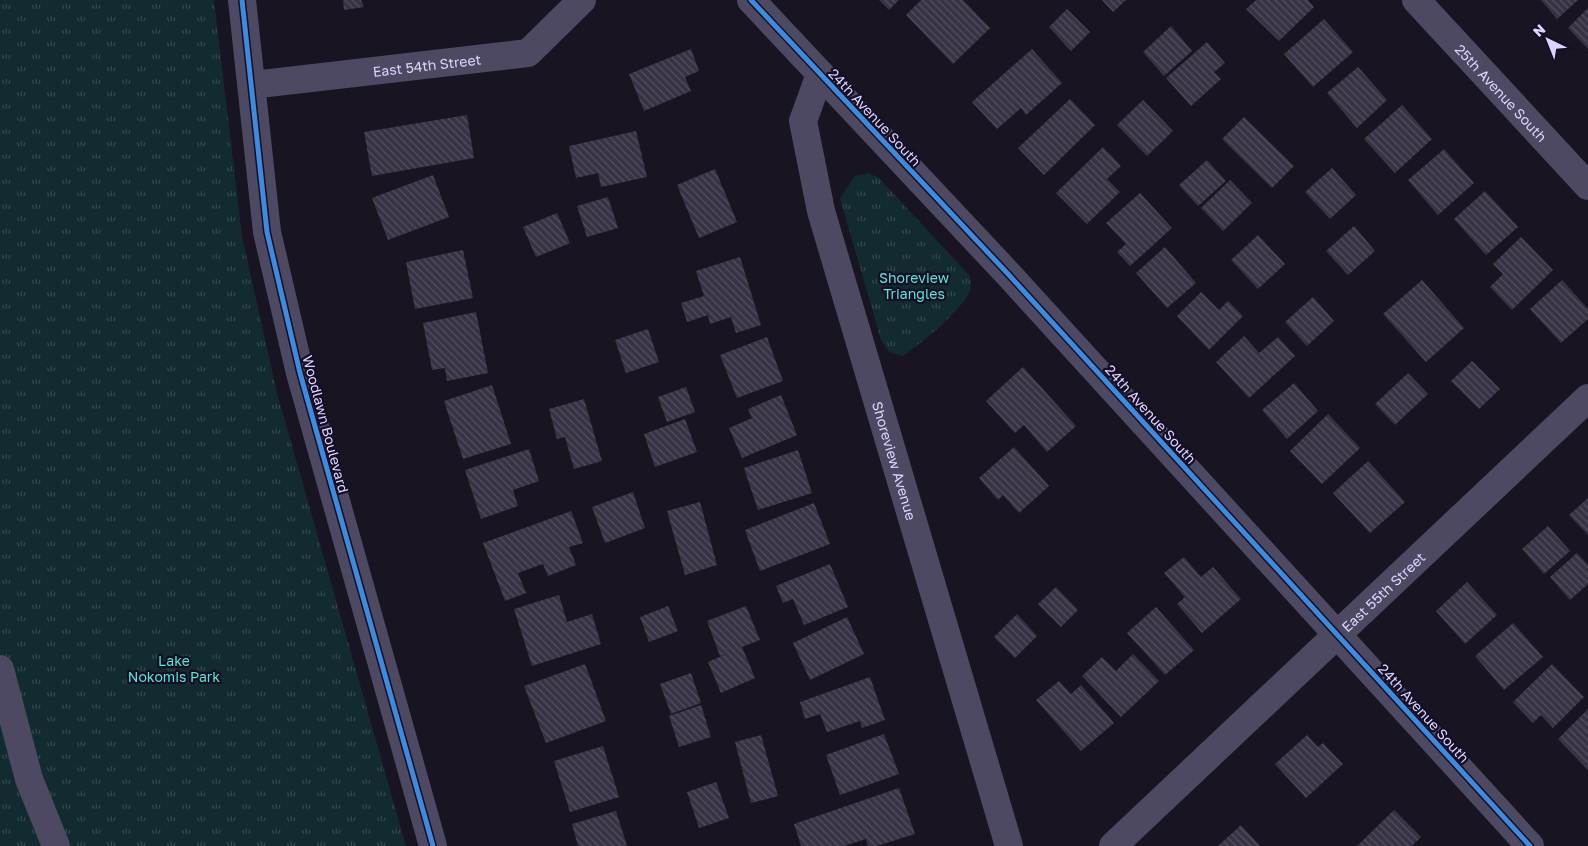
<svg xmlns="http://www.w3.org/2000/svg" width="1588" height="846" font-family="'Golos Text',sans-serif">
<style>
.park{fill:url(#park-tufts)}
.building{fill:url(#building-back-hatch)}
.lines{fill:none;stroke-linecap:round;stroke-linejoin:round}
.minor{stroke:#4d4962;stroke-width:28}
.cycleway-casing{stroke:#150e27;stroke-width:8}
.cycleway{stroke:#408adc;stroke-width:5}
.labels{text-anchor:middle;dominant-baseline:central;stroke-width:4.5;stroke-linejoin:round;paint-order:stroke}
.street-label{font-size:14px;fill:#ded5ff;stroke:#150e27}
.park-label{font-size:14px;fill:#5be5d0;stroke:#150e27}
</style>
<defs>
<pattern id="park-tufts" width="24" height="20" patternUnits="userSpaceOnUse" patternTransform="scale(1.25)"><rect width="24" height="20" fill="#122b30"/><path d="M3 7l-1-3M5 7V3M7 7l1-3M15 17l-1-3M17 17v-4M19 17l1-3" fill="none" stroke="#34494f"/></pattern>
<pattern id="building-back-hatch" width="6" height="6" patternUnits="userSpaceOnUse" patternTransform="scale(1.25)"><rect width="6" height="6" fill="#373244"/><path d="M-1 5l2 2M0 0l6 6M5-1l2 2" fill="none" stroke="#544f60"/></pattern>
</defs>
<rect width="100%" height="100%" fill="#181421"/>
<g class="park">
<path d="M0 0H214L242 236 277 393 406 846H0Z"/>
<path d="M868 173 879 178 970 276C970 279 971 284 971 287 969 305 918 347 902 356L889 352 881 340 840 198 855 176Z"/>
</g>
<g class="building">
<path d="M343 0H361L364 7 344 10Z"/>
<path d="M879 0H899L889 10Z"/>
<path d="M921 0H963L990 28 953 64 906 15Z"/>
<path d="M1102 0H1126L1113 12Z"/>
<path d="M1256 0H1308L1314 7 1279 41 1246 9Z"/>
<path d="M1541 0H1578L1557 19Z"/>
<path d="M1588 8V49L1568 28Z"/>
<path d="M1067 9 1090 32 1071 51 1049 27Z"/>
<path d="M1324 19 1353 52 1313 87 1284 54Z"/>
<path d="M1171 26 1192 51 1164 76 1143 52Z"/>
<path d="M1207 42 1225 63 1214 72 1221 79 1191 106 1166 78Z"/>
<path d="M691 49 699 71 685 77 691 91 644 111 629 74Z"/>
<path d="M1032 49 1062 83 1026 115 1021 108 997 129 972 102Z"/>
<path d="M1358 67 1387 100 1357 128 1327 93Z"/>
<path d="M1070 99 1095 125 1044 175 1018 148Z"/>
<path d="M1143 100 1173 131 1147 156 1117 125Z"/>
<path d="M1402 105 1432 139 1395 173 1364 139Z"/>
<path d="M467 115 474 158 372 176 364 132Z"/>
<path d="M1244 117 1294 166 1272 188 1222 139Z"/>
<path d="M636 131 647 177 601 187 598 173 576 178 569 146Z"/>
<path d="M1103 147 1121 166 1107 179 1120 192 1087 224 1056 193Z"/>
<path d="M1444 149 1474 183 1438 215 1408 180Z"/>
<path d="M1207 160 1226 181 1198 206 1179 185Z"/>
<path d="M1332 168 1356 195 1330 219 1305 192Z"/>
<path d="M715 169 737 222 699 238 677 185Z"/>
<path d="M433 175 449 217 388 240 372 198Z"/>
<path d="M1230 180 1252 203 1223 231 1201 208Z"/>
<path d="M1485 191 1518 227 1486 255 1454 219Z"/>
<path d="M1140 193 1172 228 1130 266 1117 252 1126 244 1106 223Z"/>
<path d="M608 197 618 228 587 237 577 206Z"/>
<path d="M557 213 570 243 536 257 523 227Z"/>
<path d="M1354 226 1375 251 1348 275 1326 251Z"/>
<path d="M1258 235 1285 264 1258 289 1231 260Z"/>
<path d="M1521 237 1553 270 1512 310 1490 287 1503 274 1493 264Z"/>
<path d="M1165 247 1196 283 1167 308 1136 273Z"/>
<path d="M463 250 473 298 415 309 406 262Z"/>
<path d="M740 257 761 325 736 333 731 317 710 324 708 315 687 322 681 303 704 296 696 271Z"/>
<path d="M1422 280 1464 328 1426 362 1383 314Z"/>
<path d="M1562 280 1588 309V319L1561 343 1530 309Z"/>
<path d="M1201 292 1219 310 1228 301 1243 316 1209 350 1177 316Z"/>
<path d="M1313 297 1334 321 1307 346 1285 322Z"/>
<path d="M476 312 488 373 447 381 445 368 432 370 423 323Z"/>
<path d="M648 329 659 362 626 373 615 340Z"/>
<path d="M1244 336 1259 353 1278 337 1295 356 1249 398 1216 362Z"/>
<path d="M767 337 783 381 737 398 720 355Z"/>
<path d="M1472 361 1500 389 1479 409 1451 381Z"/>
<path d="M1023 367 1076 426 1047 452 1024 425 1015 433 986 401Z"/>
<path d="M1408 373 1428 394 1395 425 1375 404Z"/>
<path d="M1294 383 1318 411 1287 439 1262 410Z"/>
<path d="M492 385 511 444 463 459 444 401Z"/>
<path d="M686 387 695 412 667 422 658 397Z"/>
<path d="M781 395 797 435 742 458 729 428 752 418 748 409Z"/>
<path d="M584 399 602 461 574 469 565 437 557 439 549 409Z"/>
<path d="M1328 414 1360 448 1322 484 1290 451Z"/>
<path d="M685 419 697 452 655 467 644 434Z"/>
<path d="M1014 447 1049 486 1019 513 1003 495 998 500 979 478Z"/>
<path d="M529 449 539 481 513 490 518 506 481 519 465 470Z"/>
<path d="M798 450 812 493 758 510 744 468Z"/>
<path d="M1368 461 1405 502 1370 533 1333 493Z"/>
<path d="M633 492 645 528 605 543 592 507Z"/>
<path d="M1588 498V535L1569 515Z"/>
<path d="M700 502 717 565 685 575 667 511Z"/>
<path d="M814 503 830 544 760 571 745 530Z"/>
<path d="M571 511 583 543 569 547 576 565 548 576 543 564 518 573 526 593 505 601 483 543Z"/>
<path d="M1548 526 1570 551 1544 574 1522 549Z"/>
<path d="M1577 553 1588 565V584L1570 600 1550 577Z"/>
<path d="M1184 557 1201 577 1213 567 1241 599 1202 633 1177 604 1185 597 1164 573Z"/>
<path d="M830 564 848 607 804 625 793 599 783 603 776 586Z"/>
<path d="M1467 582 1497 615 1465 644 1436 611Z"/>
<path d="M1056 587 1078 610 1061 627 1038 604Z"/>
<path d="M559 595 567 622 592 614 601 644 532 666 514 609Z"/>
<path d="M668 606 678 631 649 642 640 617Z"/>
<path d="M746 606 760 640 742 647 755 678 721 693 708 662 728 653 720 656 707 621Z"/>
<path d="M1156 607 1194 650 1165 675 1127 633Z"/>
<path d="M1017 614 1037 636 1015 658 994 637Z"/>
<path d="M847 617 864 654 810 680 793 643Z"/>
<path d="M1513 623 1543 657 1504 690 1475 656Z"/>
<path d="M1133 654 1159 681 1121 717 1082 676 1102 657 1116 671Z"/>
<path d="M585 664 606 721 546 743 524 686Z"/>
<path d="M1552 664 1584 697 1553 728 1541 715 1533 723 1513 702Z"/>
<path d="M691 673 701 703 671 714 660 684Z"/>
<path d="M870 677 885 720 862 728 860 721 827 732 820 714 805 719 800 702Z"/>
<path d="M1059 681 1071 694 1081 685 1114 723 1081 751 1036 700Z"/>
<path d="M701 705 711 737 679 747 669 716Z"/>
<path d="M1588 709V770L1558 739Z"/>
<path d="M884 734 899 774 840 795 826 755Z"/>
<path d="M761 735 778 796 751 803 735 742Z"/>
<path d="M1307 735 1318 747 1323 743 1343 764 1306 798 1275 764Z"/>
<path d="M603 746 619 797 570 812 554 761Z"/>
<path d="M716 782 729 818 699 828 687 792Z"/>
<path d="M899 788 915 834 877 846H868L866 839 844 846H801L794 824Z"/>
<path d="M1394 810 1421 837 1412 846H1357Z"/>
<path d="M616 811 627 846H578L572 824Z"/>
<path d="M1241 825 1260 846H1218Z"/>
</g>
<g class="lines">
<g class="minor">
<path d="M242 0 267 232 300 373 433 846"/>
<path d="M751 0 1009 275 1530 846"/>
<path id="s1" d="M1416 0 1588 186"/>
<path id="s2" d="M820 74 803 121 821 211 1009 846"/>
<path id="s3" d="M252 85 528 53 582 0"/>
<path d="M0 669 29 779 56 846"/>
<path id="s4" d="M1113 846 1588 398"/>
</g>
<g class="cycleway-casing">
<g id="cycleway">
<path d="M242 0 267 232 300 373 433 846"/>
<path d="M751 0 1009 275 1530 846"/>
</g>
</g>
<use href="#cycleway" class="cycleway"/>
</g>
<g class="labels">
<g class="street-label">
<text stroke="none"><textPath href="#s3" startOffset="176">East 54th Street</textPath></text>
<text stroke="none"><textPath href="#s1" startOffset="126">25th Avenue South</textPath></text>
<text transform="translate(875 117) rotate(47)">24th Avenue South</text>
<text transform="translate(1151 414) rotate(48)">24th Avenue South</text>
<text transform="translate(326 424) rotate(75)">Woodlawn Boulevard</text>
<text stroke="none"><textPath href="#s2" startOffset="402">Shoreview Avenue</textPath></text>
<text stroke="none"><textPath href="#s4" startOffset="371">East 55th Street</textPath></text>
<text transform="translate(1424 713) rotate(48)">24th Avenue South</text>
</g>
<g class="park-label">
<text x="914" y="277">Shoreview<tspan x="914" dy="16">Triangles</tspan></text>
<text x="174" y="660">Lake<tspan x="174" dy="16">Nokomis Park</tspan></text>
</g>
</g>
<g transform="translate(1548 40) rotate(317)" stroke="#150e27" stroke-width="4" paint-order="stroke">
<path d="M0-4L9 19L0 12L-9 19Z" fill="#ded5ff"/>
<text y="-8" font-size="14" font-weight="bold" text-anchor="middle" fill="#ded5ff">N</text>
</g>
</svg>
